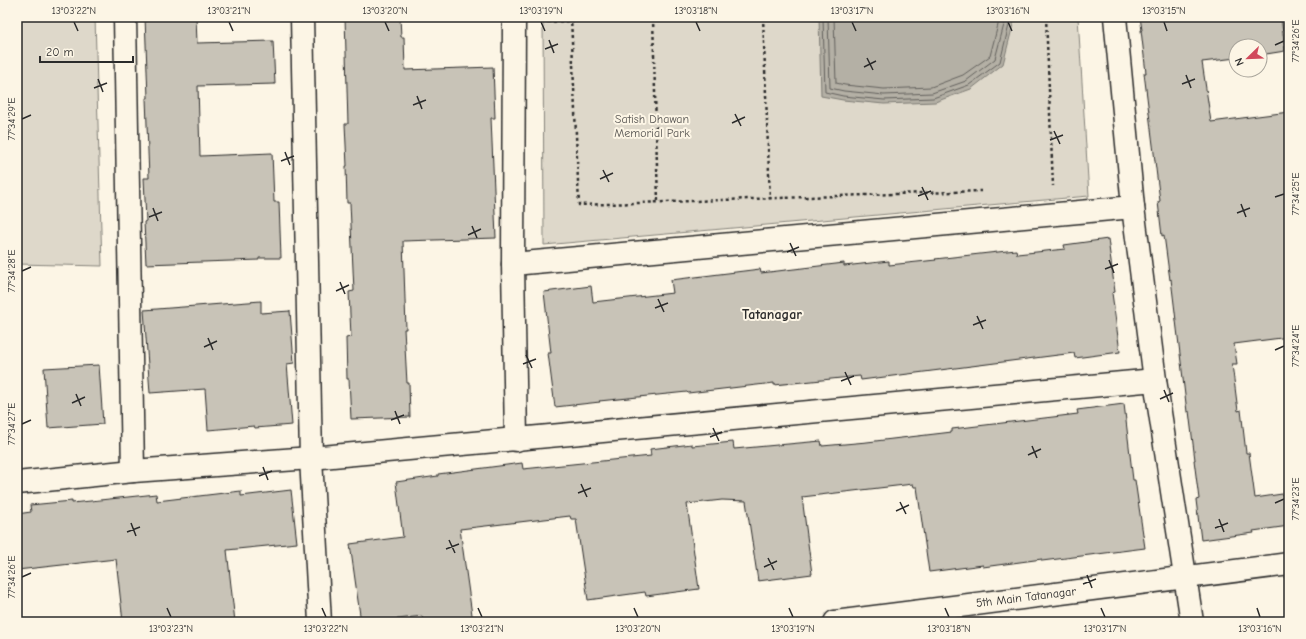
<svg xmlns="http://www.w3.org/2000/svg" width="1306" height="639" font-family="'Comic Neue',sans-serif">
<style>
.green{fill:#ded8ca;stroke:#84827a}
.water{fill:#b4b0a5;stroke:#7d7b74}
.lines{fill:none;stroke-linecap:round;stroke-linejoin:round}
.shore{stroke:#62605c;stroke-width:1}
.building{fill:#c8c3b7;stroke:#2b2b2b}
.minor-casing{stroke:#2b2b2b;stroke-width:25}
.path{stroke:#2b2b2b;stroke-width:2.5;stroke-dasharray:3 3;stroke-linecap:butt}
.minor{stroke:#fcf5e5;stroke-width:22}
.ticks{fill:none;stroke:#2b2b2b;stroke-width:1.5}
.labels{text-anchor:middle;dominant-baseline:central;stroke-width:4;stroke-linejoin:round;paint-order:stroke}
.park-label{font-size:12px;fill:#585653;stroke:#fcf5e5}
.street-label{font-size:12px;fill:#2b2b2b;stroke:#fcf5e5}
.quarter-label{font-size:14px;font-weight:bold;fill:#2b2b2b;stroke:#fcf5e5}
.neatline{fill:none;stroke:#2b2b2b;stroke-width:1.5}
.ticks-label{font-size:10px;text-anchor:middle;fill:#2b2b2b}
</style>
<rect width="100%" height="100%" fill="#fcf5e5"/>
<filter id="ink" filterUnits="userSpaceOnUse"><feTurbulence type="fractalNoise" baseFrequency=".025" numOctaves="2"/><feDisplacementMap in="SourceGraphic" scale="8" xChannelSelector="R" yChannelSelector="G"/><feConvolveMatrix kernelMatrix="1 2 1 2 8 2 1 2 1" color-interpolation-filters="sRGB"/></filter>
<g filter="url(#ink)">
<g class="green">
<path d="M17 17H95L102 266 17 264Z"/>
<path d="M543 17H1078L1089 196 544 245Z"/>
</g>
<path class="water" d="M819 17H1015L1003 64 971 89 935 102 884 104 843 100 821 96Z"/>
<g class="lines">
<g class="shore">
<path d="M823 17 825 92 843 96 884 100 933 98 969 85 1000 62 1011 17"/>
<path d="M828 17 830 88 844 91 884 95 932 93 966 81 995 59 1006 17"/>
<path d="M834 17 836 83 845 85 884 89 931 87 963 75 990 56 1000 17"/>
</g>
</g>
<g class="building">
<path d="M145 17H196L197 43 273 41 275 84 198 86 200 156 272 153 274 202H279L281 258H259V260L146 264 144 222 146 221 144 178H149L146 98H148Z"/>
<path d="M345 17H400L401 37H404L405 70 493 67 495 118H491L496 238 403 241 406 329H404L407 383H409L410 417 351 419 349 379H347L346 338 351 337 349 292 354 291 350 203H347L346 166H347L345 124H348Z"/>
<path d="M1140 17H1281L1285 51 1260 55V46H1236V58L1202 62 1211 122 1289 112V337L1234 344 1237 364H1232L1238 411 1241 410 1246 453H1249L1255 498 1289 493V526L1253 531 1254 533 1201 540 1196 500 1199 499 1194 460H1195L1189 411 1187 412 1171 279 1170 280 1164 235 1162 236 1158 202 1160 201 1144 73H1146L1141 30H1142Z"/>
<path d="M1108 239 1115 292 1112 293 1120 352 1075 358 1074 353 861 380 860 376 774 385V383L688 393 687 392 599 401 600 402 555 407 548 353H551L544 292 591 286 593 302 673 293 671 280 760 269 761 273 844 263V266L889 261V265L936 260 935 259 1016 250 1017 254 1065 249 1064 245Z"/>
<path d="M261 301V313L290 311 294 363 287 364 292 425 255 428 254 426 208 430 205 389 150 393 144 310Z"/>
<path d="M99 365 103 424 48 428 44 368Z"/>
<path d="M1124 404 1133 480H1135L1145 548 1042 561V559L983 567V565L929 572 917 487H914L913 484 802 497 812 574 758 581 746 501 722 500 687 504 699 589 646 596 645 592 588 600 576 519H571L570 516 460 529 473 622H423L422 616 374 622H361L350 544 403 537 396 482 438 476V474L522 463 523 469 651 456 650 449 692 444V446L733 442 734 449 821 441 822 446 867 442 952 432V429L1078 414 1077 410Z"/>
<path d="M291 490 297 543 227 550 235 622H123L116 559 17 570V514L31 512 30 505 72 501V503L156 494 157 501 241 491V496Z"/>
</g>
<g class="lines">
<g class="minor-casing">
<g id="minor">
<path d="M125 17 133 471"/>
<path d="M302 17 311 458 320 622"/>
<path d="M514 17 513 264 516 440"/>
<path d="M1115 17 1133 207 1155 380 1192 622"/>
<path d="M513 264 1133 207"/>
<path d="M17 483 133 471 311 458 1155 380"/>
<path d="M835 622 1289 564"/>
</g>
</g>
<g class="path">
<path d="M571 17 579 205 981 191"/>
<path d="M763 17 770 199"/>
<path d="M1046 17 1053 186"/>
<path d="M653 18 658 203"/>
<path d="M541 22 653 18"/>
</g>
<use href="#minor" class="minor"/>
</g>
</g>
<path class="ticks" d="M74 22 78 31M229 22 233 31M385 22 389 31M541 22 545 31M696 22 700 31M852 22 856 31M1008 22 1012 31M1164 22 1167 31M549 40 554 53M1275 45 1284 41M545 49 558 44M867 58 873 70M864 67 876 61M1186 75 1191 88M98 79 103 92M1182 84 1195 79M94 88 107 83M417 96 422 109M413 105 426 100M735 114 741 126M22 119 31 115M732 123 745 117M1054 131 1060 144M1050 140 1063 135M285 152 290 165M281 161 294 156M603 170 609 182M600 179 613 173M922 187 928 200M918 196 931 191M1275 197 1284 194M1241 204 1246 217M153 208 158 221M1237 213 1250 208M149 217 162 212M472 226 477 238M468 235 481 229M790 243 796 256M787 252 799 247M1109 260 1114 273M1105 269 1118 264M22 271 31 267M340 282 345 294M336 291 349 285M658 299 664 312M655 308 668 303M977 316 983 329M973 325 986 320M208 338 213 350M204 347 217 341M1275 350 1284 346M526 355 532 368M523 364 536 359M845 372 851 385M841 381 854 376M1164 390 1169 402M76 394 81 406M1160 399 1173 393M72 403 85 397M395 411 400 424M391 420 404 415M22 424 31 420M713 428 719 441M710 437 722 432M1032 446 1037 458M1028 455 1041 449M263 467 268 480M259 476 272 471M581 484 587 497M578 493 591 488M900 502 906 514M1275 503 1284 499M896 511 909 505M1219 519 1224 532M131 523 136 536M1215 528 1228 523M127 532 140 527M449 540 455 553M446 549 459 544M768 558 774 570M764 567 777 561M1087 575 1092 588M22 577 31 573M1083 584 1096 579M167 608 171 617M322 608 326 617M478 608 482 617M634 608 638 617M789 608 793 617M945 608 949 617M1101 608 1105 617M1257 608 1260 617"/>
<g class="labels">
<g class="park-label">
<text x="652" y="119">Satish Dhawan<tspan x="652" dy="14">Memorial Park</tspan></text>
</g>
<g class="street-label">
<text transform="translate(1026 597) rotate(-7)">5th Main Tatanagar</text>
</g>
<g class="quarter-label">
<text x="772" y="314">Tatanagar</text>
</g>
</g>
<rect width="1306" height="639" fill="none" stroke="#fcf5e5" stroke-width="44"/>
<g transform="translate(1248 58) rotate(247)"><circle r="19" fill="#fcf5e5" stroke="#a8a49b"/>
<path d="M0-3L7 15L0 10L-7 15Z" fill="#d1495b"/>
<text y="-6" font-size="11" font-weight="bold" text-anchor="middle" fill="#2b2b2b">N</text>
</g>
<path d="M40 56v6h93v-6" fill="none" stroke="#2b2b2b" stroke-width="2"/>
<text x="46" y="56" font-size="12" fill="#2b2b2b" stroke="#fcf5e5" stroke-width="3" paint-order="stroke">20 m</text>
<rect x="22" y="22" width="1262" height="595" class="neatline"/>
<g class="ticks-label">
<text x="74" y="14">13°03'22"N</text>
<text x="229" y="14">13°03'21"N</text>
<text x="385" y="14">13°03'20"N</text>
<text x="541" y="14">13°03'19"N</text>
<text x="696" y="14">13°03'18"N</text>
<text x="852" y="14">13°03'17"N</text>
<text x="1008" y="14">13°03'16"N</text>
<text x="1164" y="14">13°03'15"N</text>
<text transform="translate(1295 41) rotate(-90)" y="4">77°34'26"E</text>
<text transform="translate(11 119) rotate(-90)" y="4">77°34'29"E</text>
<text transform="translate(1295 194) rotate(-90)" y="4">77°34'25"E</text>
<text transform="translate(11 271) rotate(-90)" y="4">77°34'28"E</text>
<text transform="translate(1295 346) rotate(-90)" y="4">77°34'24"E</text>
<text transform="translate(11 424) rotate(-90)" y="4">77°34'27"E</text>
<text transform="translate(1295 499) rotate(-90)" y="4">77°34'23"E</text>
<text transform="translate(11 577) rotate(-90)" y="4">77°34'26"E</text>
<text x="171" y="632">13°03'23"N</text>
<text x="326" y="632">13°03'22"N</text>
<text x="482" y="632">13°03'21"N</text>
<text x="638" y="632">13°03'20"N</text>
<text x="793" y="632">13°03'19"N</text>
<text x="949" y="632">13°03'18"N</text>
<text x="1105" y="632">13°03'17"N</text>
<text x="1260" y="632">13°03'16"N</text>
</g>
</svg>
